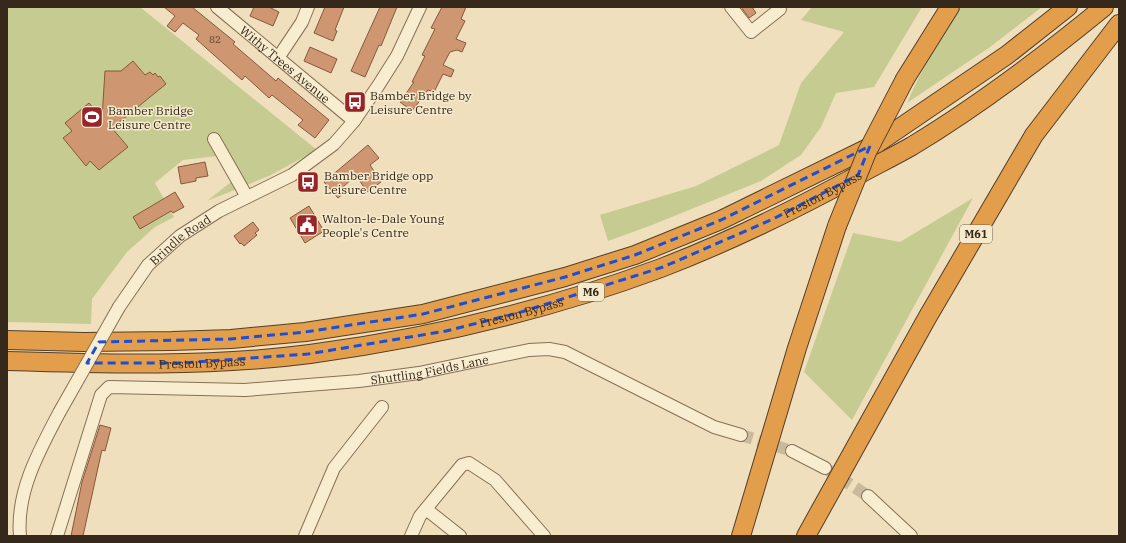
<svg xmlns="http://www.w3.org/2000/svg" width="1126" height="543" font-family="'IBM Plex Serif',serif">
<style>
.green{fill:#c6cc91}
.building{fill:#ce9772;stroke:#86583b}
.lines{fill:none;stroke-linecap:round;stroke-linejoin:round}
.minor-tunnel{stroke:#caba9d;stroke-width:12;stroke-dasharray:12 6;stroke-linecap:butt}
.minor-casing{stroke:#877056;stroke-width:14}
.highway-casing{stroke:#543e2b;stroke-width:20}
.minor{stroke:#f9edd0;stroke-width:12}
.highway{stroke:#e29e4a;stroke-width:18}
.minor-bridge-casing{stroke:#877056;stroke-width:14;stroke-linecap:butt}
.highway-bridge-casing{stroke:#543e2b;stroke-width:20;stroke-linecap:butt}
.minor-bridge{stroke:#f9edd0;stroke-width:12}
.highway-bridge{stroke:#e29e4a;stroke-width:18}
.marked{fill:none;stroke:#1d4ed8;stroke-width:3;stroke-dasharray:8 5;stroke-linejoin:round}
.labels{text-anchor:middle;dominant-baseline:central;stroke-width:3;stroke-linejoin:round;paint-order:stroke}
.number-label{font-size:10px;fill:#5c4431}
.shield{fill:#f6eacd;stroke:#706250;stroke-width:1}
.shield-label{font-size:11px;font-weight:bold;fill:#36281b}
.street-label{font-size:12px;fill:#36281b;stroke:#f6eacd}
.poi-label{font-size:12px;fill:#36281b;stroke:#f6eacd;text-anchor:start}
</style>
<rect width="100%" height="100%" fill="#efdfbd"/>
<g class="green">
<path d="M7 7H140L317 150 269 176 207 201 231 182 218 156 183 160 155 183 174 217 155 227 127 252 92 299 91 324 7 322Z"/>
<path d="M812 7H922L874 87 836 93 821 127 801 155 761 181 652 225 608 241 600 215 696 186 779 145 801 83 844 32 801 20Z"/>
<path d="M961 7H1042L990 47 907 103C921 69 941 38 961 7Z"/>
<path d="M973 198 852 420 804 372 853 233 900 242Z"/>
</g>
<g class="building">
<path d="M164 7H192L235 42 233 44 276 81 278 78 329 120 315 138 298 125 303 120 272 95 269 98 245 76 242 80 196 39 199 35 183 23 175 32 167 26 175 16Z"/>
<path d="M254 7H269L279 12 273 26 250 16Z"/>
<path d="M325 7H344L335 30 337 31 333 41 314 33Z"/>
<path d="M380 7H397L381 46 379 45 365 77 351 71Z"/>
<path d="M442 7H466L461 19 465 21 456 39 466 43 462 52 457 50 450 52 443 65 454 70 451 77 443 74 434 92 428 90 412 111 400 102 414 82H412L425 56 422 55 435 29 431 28Z"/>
<path d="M741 7H752L756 13 749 18Z"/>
<path d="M310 47 337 59 331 73 304 61Z"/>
<path d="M133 61 145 75 150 72 153 75 155 73 158 77 160 76 166 84 112 128 128 147 99 170 90 161 86 166 63 138 72 131 65 123 89 103 102 118 105 71H121Z"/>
<path d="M368 145 379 158 370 165 381 182 367 192 356 175 342 188 346 191 338 198 324 182Z"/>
<path d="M205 162 208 176 196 178V181L181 184 178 167Z"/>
<path d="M175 192 184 207 173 213 171 211 140 229 133 217Z"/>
<path d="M309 206 324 231 305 243 290 218Z"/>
<path d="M253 222 259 230 255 233 257 235 244 246 241 243 240 244 234 236Z"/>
<path d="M100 425 111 428 105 451 102 450 101 454 83 536H71L82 482Z"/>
</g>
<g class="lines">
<g class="minor-tunnel">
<path d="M741 435 792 451"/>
<path d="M825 468 868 496"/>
</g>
<g class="minor-casing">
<g id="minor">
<path id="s1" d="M217 7 354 121"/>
<path d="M731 7 751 32 780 9"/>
<path d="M278 58 302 22 308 7"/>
<path d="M214 139 247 197"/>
<path id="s2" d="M119 307 148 265 180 236 219 211 292 175 334 144 354 121 378 86 397 56 420 7"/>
<path d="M792 451 825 468"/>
<path d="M868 496 911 536"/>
<path d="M426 509 460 536"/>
<path d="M20 536C16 492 39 451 59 413"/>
<path id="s3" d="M57 536 101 395 109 387 245 390 359 381 419 373 529 350 549 349 565 352 714 427 741 435"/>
<path d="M305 536 334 468 382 407"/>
<path d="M411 536 420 516 462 465 469 463 495 480 544 536"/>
</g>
</g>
<g class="highway-casing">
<g id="highway">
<path d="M905 79 950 7"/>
<path d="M7 340 84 342 172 341 231 339 305 332 423 314 565 277 635 255 721 220 876 144 1007 55 1068 7"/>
<path id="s4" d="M7 361C107 364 210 367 310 354 429 338 548 310 661 268 726 243 788 213 849 180 870 168 891 158 912 146 980 105 1043 57 1104 7"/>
<path d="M741 536 797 348 837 226"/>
<path d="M806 536 927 318 1034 135 1119 24"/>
</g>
</g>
<use href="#minor" class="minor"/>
<use href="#highway" class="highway"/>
<g class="minor-bridge-casing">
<path id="minor-bridge" d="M59 413 119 307"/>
</g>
<g class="highway-bridge-casing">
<path id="highway-bridge" d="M837 226 867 152 905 79"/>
</g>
<use href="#minor-bridge" class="minor-bridge"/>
<use href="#highway-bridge" class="highway-bridge"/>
</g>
<path class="marked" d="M870 146 858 175 773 219 663 267 518 313 446 331 308 354 182 363H87L99 342 231 339 305 332 423 314 565 277 635 255 721 220Z"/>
<defs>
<g id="bus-square" transform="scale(1.15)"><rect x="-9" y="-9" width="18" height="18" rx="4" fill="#972527" stroke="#f6eacd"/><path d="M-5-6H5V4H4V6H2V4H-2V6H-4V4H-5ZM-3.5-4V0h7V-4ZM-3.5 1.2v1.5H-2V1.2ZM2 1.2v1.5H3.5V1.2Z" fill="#fff"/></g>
<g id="stadium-square" transform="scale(1.15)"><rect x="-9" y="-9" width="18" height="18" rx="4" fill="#972527" stroke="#f6eacd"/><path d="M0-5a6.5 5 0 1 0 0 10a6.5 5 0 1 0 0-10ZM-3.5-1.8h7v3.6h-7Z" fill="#fff"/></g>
<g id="civic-square" transform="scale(1.15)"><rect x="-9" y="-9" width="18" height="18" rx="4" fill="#972527" stroke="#f6eacd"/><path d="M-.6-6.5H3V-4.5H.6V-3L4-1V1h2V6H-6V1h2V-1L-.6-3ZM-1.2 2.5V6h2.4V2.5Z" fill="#fff"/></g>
</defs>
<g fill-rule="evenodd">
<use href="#bus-square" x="355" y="102"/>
<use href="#stadium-square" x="92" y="117"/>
<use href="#bus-square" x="308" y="182"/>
<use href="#civic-square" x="307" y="225"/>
</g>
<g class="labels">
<g class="number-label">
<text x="215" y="39">82</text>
</g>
<g class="shield">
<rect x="960" y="225" width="32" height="18" rx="3"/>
<rect x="578" y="283" width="26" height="18" rx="3"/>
</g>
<g class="shield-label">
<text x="976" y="234">M61</text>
<text x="591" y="292">M6</text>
</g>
<g class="street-label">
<text stroke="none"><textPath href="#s1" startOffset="89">Withy Trees Avenue</textPath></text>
<text stroke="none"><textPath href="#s4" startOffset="843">Preston Bypass</textPath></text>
<text stroke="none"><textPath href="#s2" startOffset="92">Brindle Road</textPath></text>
<text stroke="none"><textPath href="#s4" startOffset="519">Preston Bypass</textPath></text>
<text stroke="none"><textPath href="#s4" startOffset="195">Preston Bypass</textPath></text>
<text stroke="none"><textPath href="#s3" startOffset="481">Shuttling Fields Lane</textPath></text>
</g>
<g class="poi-label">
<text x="370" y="95">Bamber Bridge by<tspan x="370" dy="14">Leisure Centre</tspan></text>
<text x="108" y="110">Bamber Bridge<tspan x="108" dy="14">Leisure Centre</tspan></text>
<text x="324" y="175">Bamber Bridge opp<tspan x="324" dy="14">Leisure Centre</tspan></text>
<text x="322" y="218">Walton-le-Dale Young<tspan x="322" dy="14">People's Centre</tspan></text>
</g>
</g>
<rect width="1126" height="543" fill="none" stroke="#36281b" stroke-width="16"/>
</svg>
